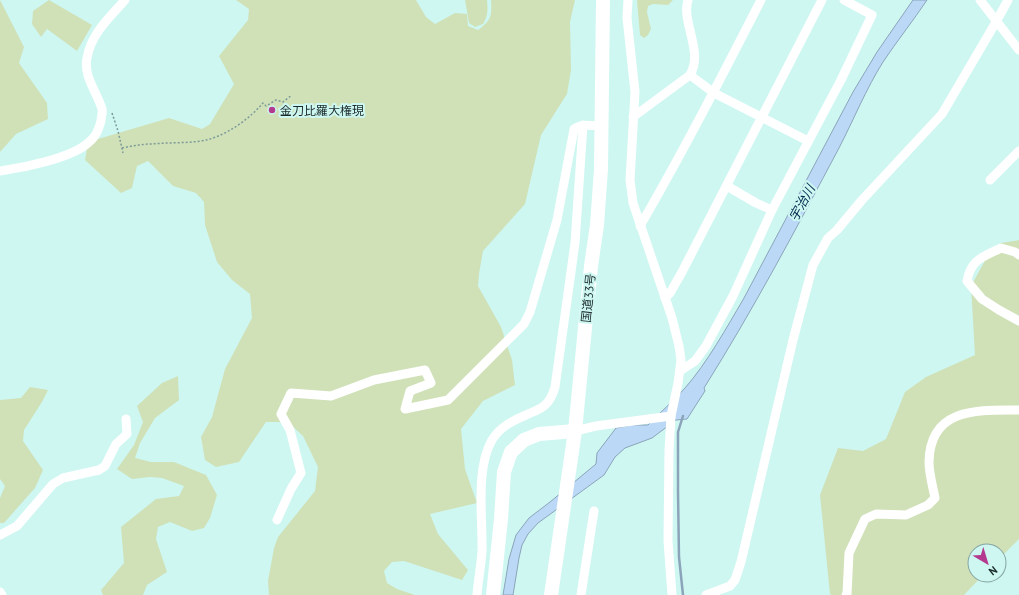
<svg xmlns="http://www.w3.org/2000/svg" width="1019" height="595" font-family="'PT Sans','Noto Sans JP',sans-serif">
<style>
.green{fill:#d0e1b8}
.water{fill:#bbd9f7;stroke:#8ba4b9}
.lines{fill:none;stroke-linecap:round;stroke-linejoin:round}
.stream{stroke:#8ba4b9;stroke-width:2.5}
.path{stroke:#7d9b98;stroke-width:1.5;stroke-dasharray:2 2;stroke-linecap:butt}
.minor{stroke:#fff;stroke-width:9}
.highway{stroke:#fff;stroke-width:14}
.poi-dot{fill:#b33a8f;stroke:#cef7f2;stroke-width:1.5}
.labels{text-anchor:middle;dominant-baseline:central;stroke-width:4;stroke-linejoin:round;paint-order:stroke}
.poi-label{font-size:12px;fill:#1a2a29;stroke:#cef7f2;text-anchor:start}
.street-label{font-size:12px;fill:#1a2a29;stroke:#cef7f2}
.water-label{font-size:13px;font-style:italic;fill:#032d4f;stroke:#cef7f2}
</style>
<rect width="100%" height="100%" fill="#cef7f2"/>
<g class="green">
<path d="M0 0 24 47 19 63 47 103 48 119 16 134 0 152Z"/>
<path d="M49 0 92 25 77 51 47 29 41 37 32 24 33 11Z"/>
<path d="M236 0H416L426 17 435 24 455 13 467 14 468 26 478 30C491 20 492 17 491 0H575L570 22 571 70 567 94 541 135 525 204 483 251 479 274 478 286 501 327 512 360 515 385 483 401 461 429 465 469 477 503 430 514 438 534 468 570 462 580 404 561 392 562 384 571 387 583 397 589 415 595H269L268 581 274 548 278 537 315 491 318 467 303 436 290 424 278 422H266L239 462 216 467 205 460 201 437 212 417 225 369 252 318 250 294 232 280 217 262 205 225 204 202 196 193 173 186 148 161 137 166 132 188 121 193 85 160 87 148 98 139 169 118 202 129 210 124 234 84 219 56 248 20 249 9Z"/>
<path d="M465 0H487C488 9 488 16 483 24L475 27 469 23Z"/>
<path d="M637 0H673L668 5 653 4 648 6 647 12 651 29 648 35 644 38 640 35Z"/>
<path d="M1019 240V539L999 559V551H975V575H983L964 595H832L830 594 820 495 838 448 863 451 886 439 905 392 926 377 975 355 971 286 988 255 1001 243Z"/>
<path d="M178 376 179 400 155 418 140 443 135 458 151 462H174L206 475 217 495 210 518 204 528 192 531 170 522 158 527 156 539 167 572 147 585 143 595H103L101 590 124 563 121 527 156 499 179 496 184 486 162 478 150 477 132 479 117 469 134 445 143 422 137 406 162 383Z"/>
<path d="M30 387 48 390 42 402 24 430 23 441 43 470 35 488 4 523H0V498L5 486 0 479V400L21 398Z"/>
</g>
<path class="water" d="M913 0H927C913 21 897 41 883 62 866 89 854 119 839 148 796 229 753 310 704 388L705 391 687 419 676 420 652 438 625 448 615 457 604 475 538 523 528 534 522 545 519 558 513 595H503L509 559 516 535 529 518 550 502 596 464 597 453 616 428 632 425H648C660 412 674 401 685 388 707 363 727 327 744 298L853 92 877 52Z"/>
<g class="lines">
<path class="stream" d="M683 416 678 432V491L679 557 683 595"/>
<g class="path">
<path d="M112 113 118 131 123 153"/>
<path d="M122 148C132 146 142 144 152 144 171 142 192 144 210 139 230 133 250 118 263 103L266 106 276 100 283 102 292 95"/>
</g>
<g class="minor">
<path d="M628 0 627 18 635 92 630 180 633 203 672 318 679 346 681 360 678 383 671 416 669 451 668 541 672 595"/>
<path d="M980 0 1019 50"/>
<path d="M690 75 714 93 808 141"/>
<path d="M633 117 690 75C704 52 681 22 688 0"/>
<path d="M0 171C22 168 73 158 89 142 96 137 99 129 101 121 101 117 103 113 102 109 97 92 83 76 87 58 91 34 109 18 125 0"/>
<path d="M990 180 1019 151"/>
<path d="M727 186 756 203 772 210 841 80 872 15 844 0"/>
<path d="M640 226C683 152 722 76 761 0"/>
<path d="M1019 255 1015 252 1001 248C983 257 971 259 967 281L982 299 999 310 1019 321"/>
<path d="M665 298 670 293 682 272 822 0"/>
<path d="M680 371 695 361 706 346 733 296 772 210"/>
<path d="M575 431 596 426 671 416"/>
<path d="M277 520 291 489 301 473 290 430 281 414 291 393 331 396 374 380 425 370 431 383 410 391 405 409 448 400 524 324 530 312 557 220 574 129C582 123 592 126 602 126"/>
<path d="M0 535 17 526 53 484 63 478 99 470 105 466 116 444 127 434 126 419"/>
<path d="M0 592 2 595"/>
<path d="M477 595C478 581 481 566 482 552 483 519 475 469 492 440 500 427 512 421 526 415 532 412 540 410 545 405 551 400 553 394 555 387L575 243 583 125"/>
<path d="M581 595 594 511"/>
<path d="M706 595 730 586 735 580 741 562 793 340 813 265 828 238 837 230 862 200 942 114 996 22 1008 0"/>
<path d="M846 595 847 594 849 553 865 519 876 514 906 515 928 505 935 498C933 487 929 474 929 462 930 407 978 410 1019 410"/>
</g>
<g class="highway">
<path d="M493 595 501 519 504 472 511 452 524 440 539 434 575 431"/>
<path d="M551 595 575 431 591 266 597 225 601 169 603 0"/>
</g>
</g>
<circle class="poi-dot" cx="272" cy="110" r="4"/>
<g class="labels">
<g class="poi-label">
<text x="280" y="110">金刀比羅大権現</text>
</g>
<g class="street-label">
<text transform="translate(588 298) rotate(-84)">国道33号</text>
</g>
<g class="water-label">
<text transform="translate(802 203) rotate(-61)">宇治川</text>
</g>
</g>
<g transform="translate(987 563) rotate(142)"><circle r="19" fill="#cef7f2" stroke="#86a5a2"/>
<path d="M0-3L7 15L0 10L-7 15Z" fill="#b33a8f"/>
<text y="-6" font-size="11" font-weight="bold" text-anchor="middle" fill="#1a2a29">N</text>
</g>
</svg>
